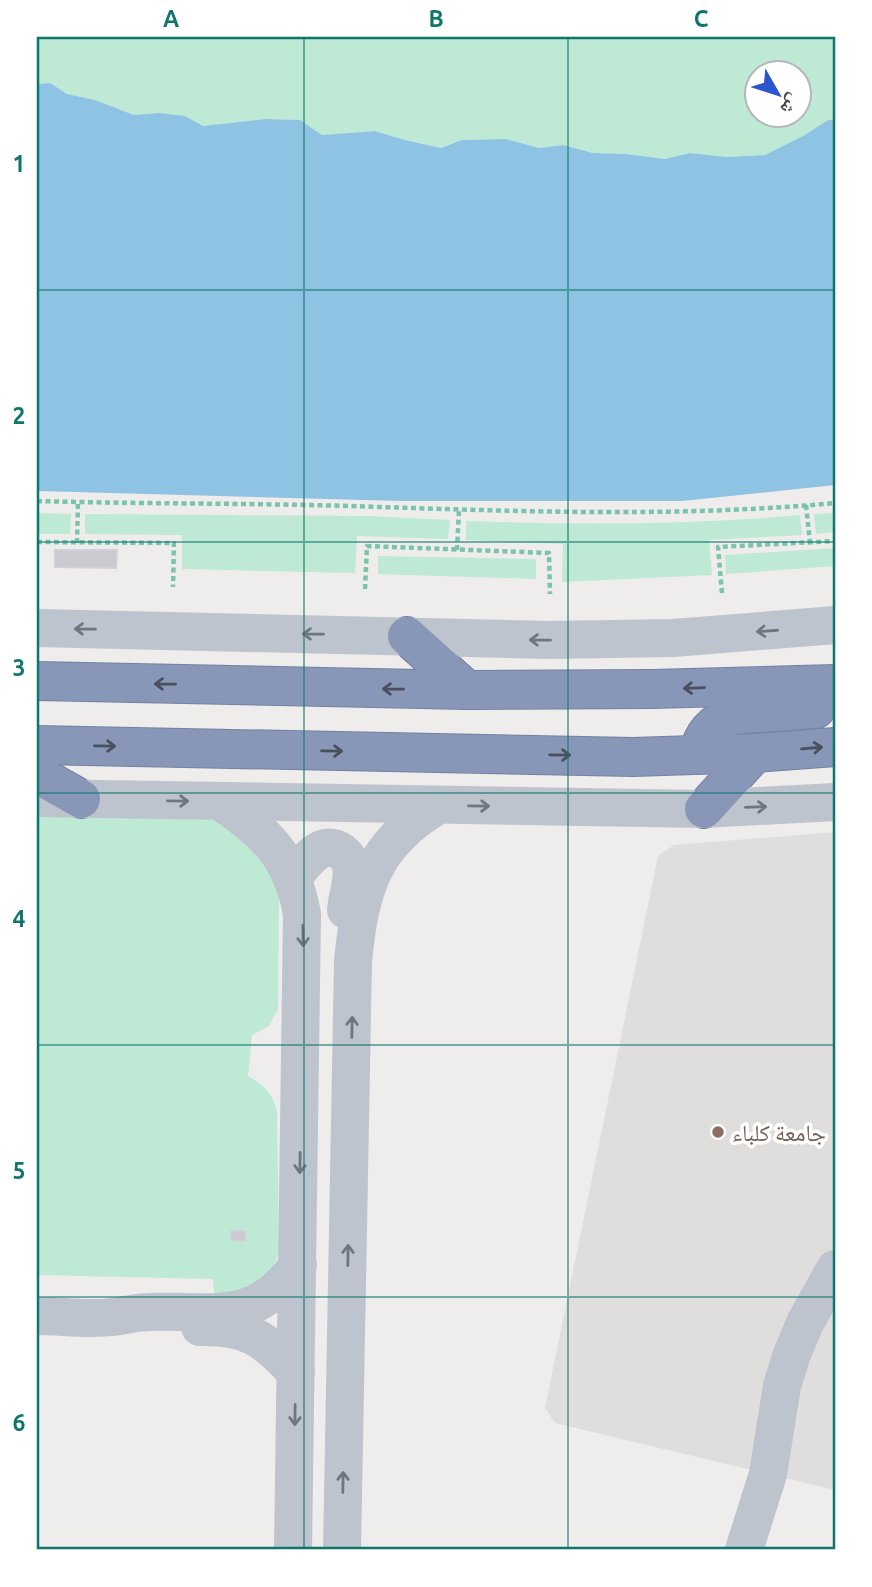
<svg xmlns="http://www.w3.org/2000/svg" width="872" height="1587" font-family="Ubuntu,'Noto Naskh Arabic',sans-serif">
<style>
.education{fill:#dfdedd}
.green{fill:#bde9d5;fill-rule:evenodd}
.water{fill:#8ec3e3}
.building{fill:#cacad0;stroke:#d0d1d7;stroke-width:2}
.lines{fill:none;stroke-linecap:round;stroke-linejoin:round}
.highway-casing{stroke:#7382a3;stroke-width:40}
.path{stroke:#79c4ab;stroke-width:4.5;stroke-dasharray:5 3.5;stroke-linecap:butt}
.minor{stroke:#bec4cd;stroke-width:38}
.highway{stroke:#8897b7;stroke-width:38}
.oneway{stroke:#707680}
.oneway2{stroke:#49505c}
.grid{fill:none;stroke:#0f766e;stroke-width:2;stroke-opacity:0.55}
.education-dot{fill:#8d6e63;stroke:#fff;stroke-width:2.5}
.labels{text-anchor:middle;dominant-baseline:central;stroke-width:7;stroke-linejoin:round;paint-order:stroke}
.education-label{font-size:23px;fill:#785e54;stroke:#fff;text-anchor:start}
.neatline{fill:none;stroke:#0f766e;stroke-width:2.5}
.grid-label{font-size:23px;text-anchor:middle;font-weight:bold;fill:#0f766e}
</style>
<rect width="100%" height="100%" fill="#efecec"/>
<path class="education" d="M835 832V1490L555 1423 545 1408 658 856 674 845Z"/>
<g class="green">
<path d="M37 37H835V120H828L803 136 765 155 727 157 690 153 665 159 626 154 593 153 563 145 539 148 506 139 462 140 441 148 405 140 375 131 322 135 300 120 265 119 203 126 184 116 159 113 134 115 95 100 67 94 50 83 37 84ZM756 74H798V116H756Z"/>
<path d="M37 513 71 514 70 534H37Z"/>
<path d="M835 513V532L816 534 814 514Z"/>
<path d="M85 514 369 516 450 520 448 539 357 536 355 573 182 569V535L85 534Z"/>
<path d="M800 515 802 535 709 540 712 575 562 582 563 544 466 540V521C578 525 688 525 800 515Z"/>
<path d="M835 548V566L726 574 725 555Z"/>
<path d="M378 556 536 559V579L378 574Z"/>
<path d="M37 815 197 817 215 820 231 828 268 865 279 898 278 1009 269 1026 252 1035 248 1076C264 1085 273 1094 277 1111L279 1251 271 1276 215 1304 213 1279 37 1275Z"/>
</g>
<path class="water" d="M50 83 67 94 95 100 134 115 159 113 185 116 203 126 265 119 300 120 322 135 375 131 405 140 441 148 462 140 506 139 539 148 563 145 593 153 626 154 665 159 690 153 727 157 765 155 803 136 828 120H835V485L682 501H401L37 491V84Z"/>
<g class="building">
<path d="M55 550H117L116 568 55 567Z"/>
<path d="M231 1231H245V1241L231 1240Z"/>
</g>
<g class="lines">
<g class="highway-casing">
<g id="highway">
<path d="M407 636 467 690"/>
<path d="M37 681 467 690 652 689 835 684"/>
<path d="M37 745 633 757 755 753 835 747"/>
<path d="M698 755C702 735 713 722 733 715L816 709"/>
<path d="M37 774 81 799"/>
<path d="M704 809 755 753"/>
</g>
</g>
<g class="path">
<path d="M37 501C141 504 245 503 349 506 511 511 673 518 835 503"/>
<path d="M806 505 810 543"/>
<path d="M37 542 174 543 173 587"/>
<path d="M77 543 78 502"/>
<path d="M457 550 459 510"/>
<path d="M365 589 367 546 549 553 550 594"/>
<path d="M722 593 718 547 835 541"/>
</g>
<g class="minor">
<path d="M37 628 550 640 673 638 835 625"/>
<path d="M37 798 704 809 835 802"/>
<path d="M221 802C268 835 291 855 302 914L293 1550"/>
<path d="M293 877C305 863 321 837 342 852 347 856 350 860 351 866 354 879 347 896 346 910"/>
<path d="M37 1316C61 1316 88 1320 112 1317 124 1316 136 1312 149 1312 213 1309 254 1327 298 1265"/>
<path d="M200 1327C247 1326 265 1338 296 1373"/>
<path d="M342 1550 353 961C360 889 373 844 437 806"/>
<path d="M744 1550 768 1474 782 1386 792 1354 805 1323 835 1269"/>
</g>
<use href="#highway" class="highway"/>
</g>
<defs><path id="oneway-shaft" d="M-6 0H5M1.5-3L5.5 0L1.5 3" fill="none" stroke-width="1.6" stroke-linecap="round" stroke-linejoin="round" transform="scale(1.75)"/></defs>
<g class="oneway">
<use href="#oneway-shaft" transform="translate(85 629) rotate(-179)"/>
<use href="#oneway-shaft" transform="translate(767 631) rotate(176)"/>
<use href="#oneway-shaft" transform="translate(313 634) rotate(-179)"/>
<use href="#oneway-shaft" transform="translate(540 640) rotate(-179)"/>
<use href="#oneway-shaft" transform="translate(178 801) rotate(1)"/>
<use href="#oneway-shaft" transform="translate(479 806) rotate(1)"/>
<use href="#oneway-shaft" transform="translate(756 807) rotate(-2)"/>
<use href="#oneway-shaft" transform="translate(303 936) rotate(89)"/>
<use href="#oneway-shaft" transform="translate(352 1027) rotate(-89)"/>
<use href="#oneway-shaft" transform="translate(300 1163) rotate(91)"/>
<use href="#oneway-shaft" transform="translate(348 1255) rotate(-89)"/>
<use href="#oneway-shaft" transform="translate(295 1415) rotate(91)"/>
<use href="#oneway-shaft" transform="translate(343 1482) rotate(-89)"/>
</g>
<g class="oneway2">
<use href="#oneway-shaft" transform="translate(165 684) rotate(-179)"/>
<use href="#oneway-shaft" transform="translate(694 688) rotate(178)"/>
<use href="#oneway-shaft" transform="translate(393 689) rotate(-179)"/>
<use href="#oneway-shaft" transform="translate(105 746) rotate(1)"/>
<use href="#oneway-shaft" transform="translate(812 748) rotate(-5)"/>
<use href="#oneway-shaft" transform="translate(332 751) rotate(1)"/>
<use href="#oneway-shaft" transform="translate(560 755) rotate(1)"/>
</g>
<path class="grid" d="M304 37V1550M568 37V1550M37 290H835M37 542H835M37 793H835M37 1045H835M37 1297H835"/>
<circle class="education-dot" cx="718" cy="1132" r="7"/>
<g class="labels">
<g class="education-label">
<text x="732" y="1132">جامعة كلباء</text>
</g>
</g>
<rect width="872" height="1587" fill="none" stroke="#ffffff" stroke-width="77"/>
<g transform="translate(778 94) rotate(129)"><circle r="33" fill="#ffffff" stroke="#b5b7bc" stroke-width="2"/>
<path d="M0-5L12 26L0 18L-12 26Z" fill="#2956cc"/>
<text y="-10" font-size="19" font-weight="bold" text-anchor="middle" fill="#464c57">ش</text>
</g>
<rect x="38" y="38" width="796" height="1510" class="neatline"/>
<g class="grid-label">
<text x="171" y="27">A</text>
<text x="436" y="27">B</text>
<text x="701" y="27">C</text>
<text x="19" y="172">1</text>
<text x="19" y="424">2</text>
<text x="19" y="676">3</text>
<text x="19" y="927">4</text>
<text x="19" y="1179">5</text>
<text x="19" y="1431">6</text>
</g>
</svg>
